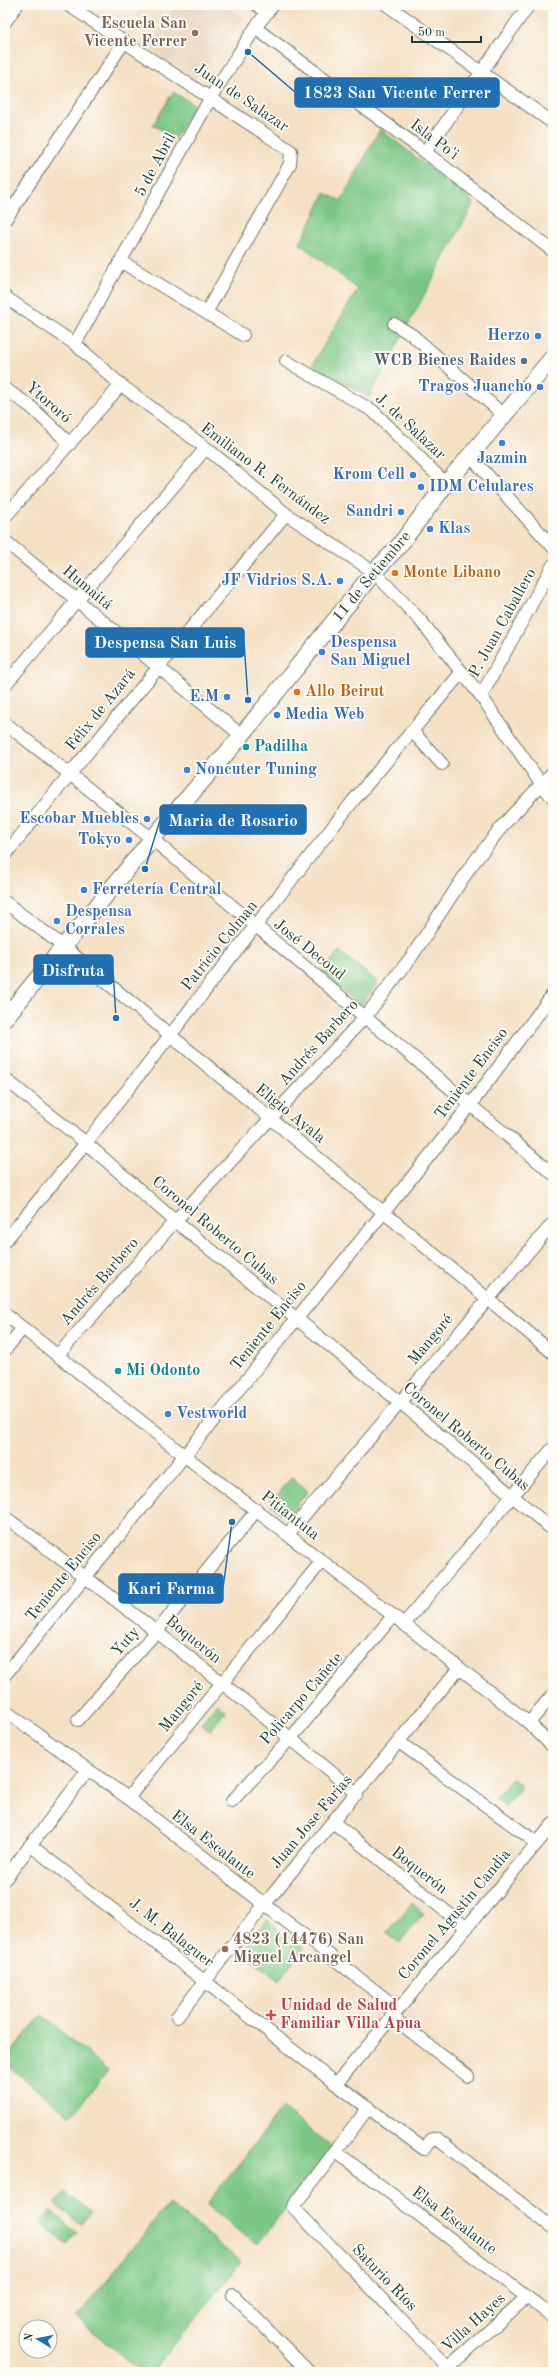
<svg xmlns="http://www.w3.org/2000/svg" width="558" height="2377" font-family="'Old Standard TT',serif">
<style>
.built{fill:#e8d0b7}
.green{fill:#7bc785;stroke:#4d825c}
.lines{fill:none;stroke-linecap:round;stroke-linejoin:round}
.minor-casing{stroke:#6a7666;stroke-width:14}
.major-casing{stroke:#6a7666;stroke-width:18}
.minor{stroke:#fff;stroke-width:12}
.major{stroke:#fff;stroke-width:16}
.education-dot{fill:#8d6e63;stroke:#fdfcf7;stroke-width:1.5}
.shop-dot{fill:#3f7fe0;stroke:#fdfcf7;stroke-width:1.5}
.service-dot{fill:#5c6f8a;stroke:#fdfcf7;stroke-width:1.5}
.food-dot{fill:#e8710a;stroke:#fdfcf7;stroke-width:1.5}
.culture-dot{fill:#0f9aa8;stroke:#fdfcf7;stroke-width:1.5}
.health-dot{fill:#e0444e;stroke:#fdfcf7;stroke-width:1.5}
.labels{text-anchor:middle;dominant-baseline:central;stroke-width:3.5;stroke-linejoin:round;paint-order:stroke}
.education-label{font-size:16px;font-weight:bold;fill:#785e54;stroke:#fdfcf7;text-anchor:end}
.street-label{font-size:16px;fill:#1f3d34;stroke:#fdfcf7}
.shop-label{font-size:16px;font-weight:bold;fill:#366cbe;stroke:#fdfcf7;text-anchor:end}
.service-label{font-size:16px;font-weight:bold;fill:#4e5e75;stroke:#fdfcf7;text-anchor:end}
.food-label{font-size:16px;font-weight:bold;fill:#c56008;stroke:#fdfcf7;text-anchor:start}
.culture-label{font-size:16px;font-weight:bold;fill:#0d838f;stroke:#fdfcf7;text-anchor:start}
.health-label{font-size:16px;font-weight:bold;fill:#be3a42;stroke:#fdfcf7;text-anchor:start}
.leader{fill:none;stroke:#1f6fb2;stroke-width:1.5}
.callout-dot{fill:#1f6fb2;stroke:#fdfcf7;stroke-width:1.5}
.callout{fill:#1f6fb2;stroke:#1f6fb2;stroke-width:1.5}
.callout-label{font-size:17px;text-anchor:middle;font-weight:bold;fill:#fff}
</style>
<rect width="100%" height="100%" fill="#fdfcf7"/>
<filter id="ink" filterUnits="userSpaceOnUse"><feTurbulence type="fractalNoise" baseFrequency=".025" numOctaves="2"/><feDisplacementMap in="SourceGraphic" scale="8" xChannelSelector="R" yChannelSelector="G"/><feConvolveMatrix kernelMatrix="1 2 1 2 8 2 1 2 1" color-interpolation-filters="sRGB"/></filter>
<filter id="wash" filterUnits="userSpaceOnUse"><feTurbulence type="fractalNoise" baseFrequency=".012" numOctaves="4" result="noise"/><feDisplacementMap in="SourceGraphic" scale="16" xChannelSelector="R" yChannelSelector="G"/><feGaussianBlur stdDeviation="0.9" result="paint"/><feColorMatrix in="noise" values="0 0 0 0 0 0 0 0 0 0 0 0 0 0 0 0 0 1.4 0 .05"/><feComposite in="paint" operator="in"/></filter>
<g filter="url(#wash)">
<rect width="100%" height="100%" fill="#f5e0c4"/>
<path class="built" d="M175 5H223L244 18 193 81 149 47Z"/>
<g class="green">
<path d="M173 92 195 105 175 138 153 125Z"/>
<path d="M380 129 474 203 369 397 312 365 358 289 300 244 325 193 341 201Z"/>
<path d="M339 951 378 982 361 1005 321 973Z"/>
<path d="M292 1477 308 1491 286 1518 270 1504Z"/>
<path d="M217 1703 226 1711 210 1731 201 1723Z"/>
<path d="M512 1778 522 1786 505 1806 495 1798Z"/>
<path d="M412 1903 424 1914 399 1943 387 1933Z"/>
<path d="M267 1920 304 1948 279 1981 242 1952Z"/>
<path d="M42 2015 108 2071 70 2117 5 2063V2059Z"/>
<path d="M282 2108 333 2148 257 2245 207 2205Z"/>
<path d="M65 2192 91 2213 81 2225 55 2204Z"/>
<path d="M169 2203 241 2262 152 2372H142L76 2318Z"/>
<path d="M51 2211 77 2233 67 2245 41 2223Z"/>
</g>
</g>
<g filter="url(#ink)">
<g class="lines">
<g class="minor-casing">
<g id="minor">
<path d="M68 5 291 151 290 164 207 311"/>
<path d="M257 5 267 12"/>
<path d="M387 5 553 123"/>
<path d="M5 22 17 5"/>
<path d="M255 28 425 152 553 251"/>
<path d="M425 152 529 5"/>
<path d="M5 220 124 42"/>
<path d="M122 262 243 335"/>
<path d="M5 297 75 344 121 385 206 448 286 514 374 572 420 620 481 696 542 785 553 798"/>
<path d="M394 324 412 335 505 416"/>
<path d="M75 344 211 97 255 28 273 5"/>
<path d="M286 361 373 411 446 484"/>
<path d="M5 389 30 406 70 444"/>
<path d="M470 456 553 547"/>
<path d="M5 517 121 385"/>
<path d="M5 541 241 735"/>
<path d="M5 685 206 448"/>
<path d="M481 696 553 565"/>
<path d="M5 723 152 839 553 1174"/>
<path d="M412 731 442 764"/>
<path d="M5 855 69 775 286 514"/>
<path d="M5 902 63 946 553 1353"/>
<path d="M5 1079 86 1143 175 1221 400 1402 553 1530"/>
<path d="M5 1241 86 1143 353 801 461 673"/>
<path d="M5 1314 185 1456 404 1624 529 1723 553 1747"/>
<path d="M5 1350 23 1328"/>
<path d="M58 1355 175 1221 365 1017 412 956 471 866 504 824 553 772"/>
<path d="M5 1517C125 1606 243 1697 357 1794"/>
<path d="M288 1534 553 1223"/>
<path d="M404 1624 553 1448"/>
<path d="M5 1675 384 1212 471 1104 553 994"/>
<path d="M5 1711 128 1798 397 2008"/>
<path d="M78 1720 157 1631 257 1510"/>
<path d="M529 1723 553 1694"/>
<path d="M399 1742 537 1843"/>
<path d="M128 1798 322 1561"/>
<path d="M232 1801 291 1738 393 1616"/>
<path d="M334 1823 467 1928"/>
<path d="M30 1845 336 2084 424 2149 432 2139 436 2138 553 2228"/>
<path d="M5 1879 87 1771"/>
<path d="M391 2016 468 2076"/>
<path d="M177 2017 264 1905 459 1668"/>
<path d="M336 2084 553 1824"/>
<path d="M369 2107 293 2207 452 2372"/>
<path d="M335 2151 553 2317"/>
<path d="M233 2295 309 2372"/>
<path d="M443 2372 527 2297"/>
</g>
</g>
<g class="major-casing">
<path id="major" d="M5 1018 152 839 237 741 374 572 398 547 446 484 553 357"/>
</g>
<use href="#minor" class="minor"/>
<use href="#major" class="major"/>
</g>
</g>
<g class="education-dot">
<circle cx="195" cy="33" r="4"/>
<circle cx="225" cy="1949" r="4"/>
</g>
<g class="shop-dot">
<circle cx="538" cy="336" r="4"/>
<circle cx="540" cy="387" r="4"/>
<circle cx="502" cy="443" r="4"/>
<circle cx="413" cy="475" r="4"/>
<circle cx="421" cy="487" r="4"/>
<circle cx="401" cy="512" r="4"/>
<circle cx="430" cy="529" r="4"/>
<circle cx="340" cy="581" r="4"/>
<circle cx="322" cy="652" r="4"/>
<circle cx="227" cy="697" r="4"/>
<circle cx="277" cy="715" r="4"/>
<circle cx="187" cy="770" r="4"/>
<circle cx="147" cy="819" r="4"/>
<circle cx="129" cy="840" r="4"/>
<circle cx="84" cy="890" r="4"/>
<circle cx="57" cy="921" r="4"/>
<circle cx="168" cy="1414" r="4"/>
</g>
<circle class="service-dot" cx="524" cy="361" r="4"/>
<g class="food-dot">
<circle cx="395" cy="573" r="4"/>
<circle cx="297" cy="692" r="4"/>
</g>
<g class="culture-dot">
<circle cx="246" cy="747" r="4"/>
<circle cx="118" cy="1371" r="4"/>
</g>
<path class="health-dot" d="M269 2009h4v4h4v4h-4v4h-4v-4h-4v-4h4z"/>
<g class="labels">
<g class="education-label">
<text x="187" y="24">Escuela San<tspan x="187" dy="18">Vicente Ferrer</tspan></text>
<text x="233" y="1940" text-anchor="start">4823 (14476) San<tspan x="233" dy="18">Miguel Arcangel</tspan></text>
</g>
<g class="street-label">
<text transform="translate(241 98) rotate(34)">Juan de Salazar</text>
<text transform="translate(434 140) rotate(37)">Isla Po'i</text>
<text transform="translate(156 165) rotate(-62)">5 de Abril</text>
<text transform="translate(48 403) rotate(41)">Ytororó</text>
<text transform="translate(410 427) rotate(43)">J. de Salazar</text>
<text transform="translate(265 474) rotate(37)">Emiliano R. Fernández</text>
<text transform="translate(372 577) rotate(-50)">11 de Setiembre</text>
<text transform="translate(87 588) rotate(40)">Humaitá</text>
<text transform="translate(503 623) rotate(-61)">P. Juan Caballero</text>
<text transform="translate(101 710) rotate(-51)">Félix de Azará</text>
<text transform="translate(220 946) rotate(-51)">Patricio Colman</text>
<text transform="translate(309 950) rotate(39)">José Decoud</text>
<text transform="translate(319 1043) rotate(-48)">Andrés Barbero</text>
<text transform="translate(472 1074) rotate(-53)">Teniente Enciso</text>
<text transform="translate(290 1114) rotate(39)">Eligio Ayala</text>
<text transform="translate(215 1231) rotate(40)">Coronel Roberto Cubas</text>
<text transform="translate(100 1282) rotate(-49)">Andrés Barbero</text>
<text transform="translate(269 1326) rotate(-51)">Teniente Enciso</text>
<text transform="translate(431 1340) rotate(-50)">Mangoré</text>
<text transform="translate(466 1437) rotate(40)">Coronel Roberto Cubas</text>
<text transform="translate(290 1516) rotate(38)">Pitiantuta</text>
<text transform="translate(64 1577) rotate(-51)">Teniente Enciso</text>
<text transform="translate(193 1640) rotate(39)">Boquerón</text>
<text transform="translate(126 1642) rotate(-49)">Yuty</text>
<text transform="translate(302 1699) rotate(-49)">Policarpo Cañete</text>
<text transform="translate(182 1707) rotate(-51)">Mangoré</text>
<text transform="translate(312 1822) rotate(-50)">Juan Jose Farias</text>
<text transform="translate(213 1845) rotate(38)">Elsa Escalante</text>
<text transform="translate(419 1871) rotate(38)">Boquerón</text>
<text transform="translate(455 1915) rotate(-50)">Coronel Agustin Candia</text>
<text transform="translate(171 1933) rotate(38)">J. M. Balaguer</text>
<text transform="translate(454 2221) rotate(37)">Elsa Escalante</text>
<text transform="translate(384 2278) rotate(46)">Saturio Ríos</text>
<text transform="translate(474 2323) rotate(-42)">Villa Hayes</text>
</g>
<g class="shop-label">
<text x="530" y="336">Herzo</text>
<text x="532" y="387">Tragos Juancho</text>
<text x="502" y="459" text-anchor="middle">Jazmin</text>
<text x="405" y="475">Krom Cell</text>
<text x="429" y="487" text-anchor="start">IDM Celulares</text>
<text x="393" y="512">Sandri</text>
<text x="438" y="529" text-anchor="start">Klas</text>
<text x="332" y="581">JF Vidrios S.A.</text>
<text x="330" y="643" text-anchor="start">Despensa<tspan x="330" dy="18">San Miguel</tspan></text>
<text x="219" y="697">E.M</text>
<text x="285" y="715" text-anchor="start">Media Web</text>
<text x="195" y="770" text-anchor="start">Noncuter Tuning</text>
<text x="139" y="819">Escobar Muebles</text>
<text x="121" y="840">Tokyo</text>
<text x="92" y="890" text-anchor="start">Ferretería Central</text>
<text x="65" y="912" text-anchor="start">Despensa<tspan x="65" dy="18">Corrales</tspan></text>
<text x="176" y="1414" text-anchor="start">Vestworld</text>
</g>
<g class="service-label">
<text x="516" y="361">WCB Bienes Raides</text>
</g>
<g class="food-label">
<text x="403" y="573">Monte Libano</text>
<text x="305" y="692">Allo Beirut</text>
</g>
<g class="culture-label">
<text x="254" y="747">Padilha</text>
<text x="126" y="1371">Mi Odonto</text>
</g>
<g class="health-label">
<text x="280" y="2006">Unidad de Salud<tspan x="280" dy="18">Familiar Villa Apua</tspan></text>
</g>
</g>
<path class="leader" d="M248 52L295 92M248 700L244 642M145 869L160 820M116 1018L113 970M232 1522L223 1588"/>
<g class="callout-dot">
<circle cx="248" cy="52" r="4"/>
<circle cx="248" cy="700" r="4"/>
<circle cx="145" cy="869" r="4"/>
<circle cx="116" cy="1018" r="4"/>
<circle cx="232" cy="1522" r="4"/>
</g>
<g class="callout">
<rect x="295" y="78" width="204" height="29" rx="4"/>
<rect x="86" y="628" width="158" height="29" rx="4"/>
<rect x="160" y="805" width="146" height="29" rx="4"/>
<rect x="34" y="955" width="79" height="29" rx="4"/>
<rect x="119" y="1574" width="104" height="29" rx="4"/>
</g>
<g class="callout-label">
<text x="397" y="98">1823 San Vicente Ferrer</text>
<text x="165" y="648">Despensa San Luis</text>
<text x="233" y="826">Maria de Rosario</text>
<text x="73" y="976">Disfruta</text>
<text x="171" y="1594">Kari Farma</text>
</g>
<rect width="558" height="2377" fill="none" stroke="#fdfcf7" stroke-width="20"/>
<g transform="translate(38 2339) rotate(280)"><circle r="19" fill="#fdfcf7" stroke="#a4b0a9"/>
<path d="M0-3L7 15L0 10L-7 15Z" fill="#1f6fb2"/>
<text y="-6" font-size="11" font-weight="bold" text-anchor="middle" fill="#1f3d34">N</text>
</g>
<path d="M412 36v6h69v-6" fill="none" stroke="#1f3d34" stroke-width="2"/>
<text x="418" y="36" font-size="12" fill="#1f3d34" stroke="#fdfcf7" stroke-width="3" paint-order="stroke">50 m</text>
</svg>
